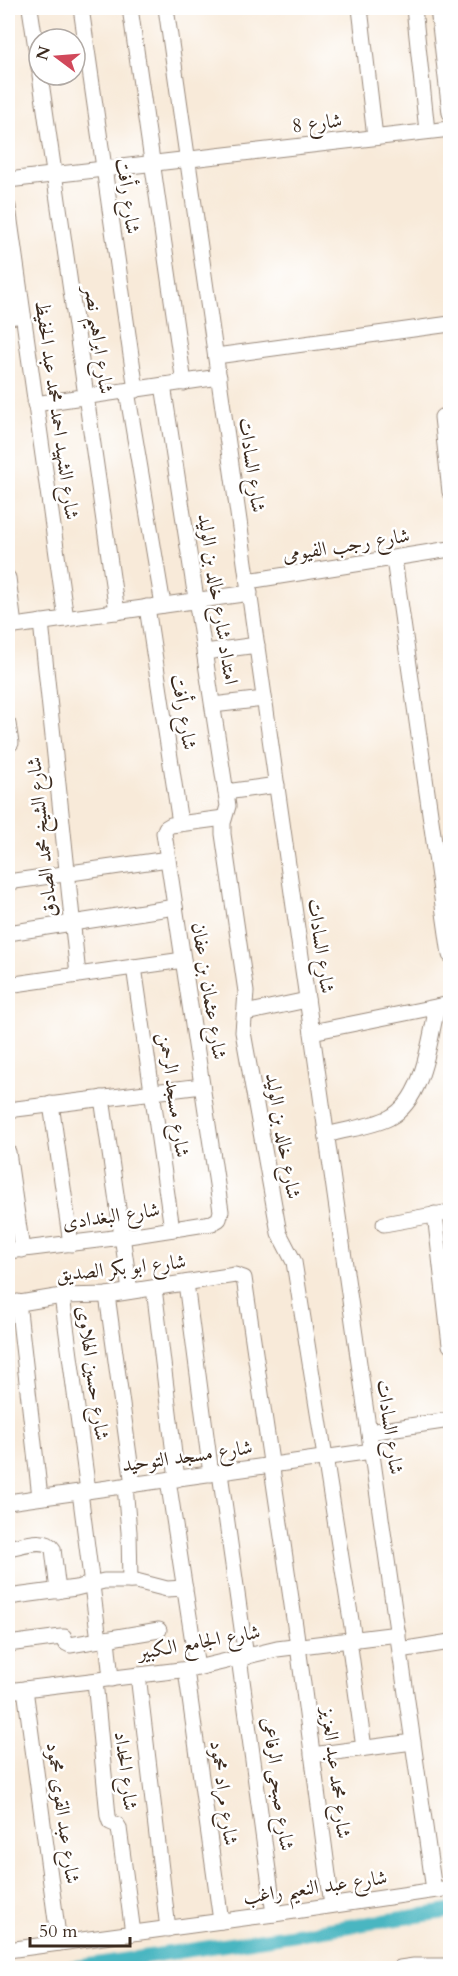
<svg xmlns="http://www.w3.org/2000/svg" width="458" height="1976" font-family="Cardo,Amiri,serif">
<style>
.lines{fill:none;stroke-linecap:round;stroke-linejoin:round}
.canal{stroke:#48b6c1;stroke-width:14}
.street-casing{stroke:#9a8a7c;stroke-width:17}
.street{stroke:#fff;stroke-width:15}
.labels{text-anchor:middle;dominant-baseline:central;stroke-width:5;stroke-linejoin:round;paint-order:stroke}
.street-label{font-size:20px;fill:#3b2a1e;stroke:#fff}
</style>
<rect width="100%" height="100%" fill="#fff"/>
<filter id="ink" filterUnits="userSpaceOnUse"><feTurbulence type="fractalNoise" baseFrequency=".0167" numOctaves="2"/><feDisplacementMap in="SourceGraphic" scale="12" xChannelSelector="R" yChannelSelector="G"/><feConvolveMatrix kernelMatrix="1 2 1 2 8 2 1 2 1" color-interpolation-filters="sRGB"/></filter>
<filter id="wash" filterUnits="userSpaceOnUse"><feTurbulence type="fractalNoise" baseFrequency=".008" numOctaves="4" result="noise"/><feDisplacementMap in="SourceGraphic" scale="24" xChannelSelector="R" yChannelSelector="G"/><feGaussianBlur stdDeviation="1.35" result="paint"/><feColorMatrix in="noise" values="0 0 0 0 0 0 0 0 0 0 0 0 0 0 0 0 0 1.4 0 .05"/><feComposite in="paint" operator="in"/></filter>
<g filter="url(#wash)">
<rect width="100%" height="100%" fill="#f8ead9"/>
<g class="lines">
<path class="canal" d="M70 1968 450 1911"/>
</g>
</g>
<g filter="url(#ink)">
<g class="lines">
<g class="street-casing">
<g id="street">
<path d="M30 8 39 68"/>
<path d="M81 8 136 390"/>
<path d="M130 8 184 383"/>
<path d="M166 8 434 1890"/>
<path d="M360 8 375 137"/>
<path d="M414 8 427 131"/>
<path d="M438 8 450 113"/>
<path d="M40 75 117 612"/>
<path d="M8 180 450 129"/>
<path d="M8 207 66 619"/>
<path d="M8 317 23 315"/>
<path d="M216 356 450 324"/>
<path d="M163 385 228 806 223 823V834L246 992 243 1032 279 1233 294 1262 354 1639"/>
<path d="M127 391 163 605"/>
<path d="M35 404 219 377"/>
<path d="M442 417 450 492"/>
<path d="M394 559 450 955"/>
<path d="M8 578 14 626"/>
<path d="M248 581 450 549"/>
<path d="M147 607 180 823"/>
<path d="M41 622 78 975"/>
<path d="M8 627 250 593"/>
<path d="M205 652 257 645"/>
<path d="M213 705 264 699"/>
<path d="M8 724 11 743"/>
<path d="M226 792 277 785"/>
<path d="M8 882 168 859"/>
<path d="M8 933 175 907"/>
<path d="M134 967 172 1229"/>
<path d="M8 985 183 960"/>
<path d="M245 1013 307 1000"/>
<path d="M312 1032 450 1004"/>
<path d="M102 1098 130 1291"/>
<path d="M51 1104 71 1244"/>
<path d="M8 1110 202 1086"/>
<path d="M327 1135C346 1129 371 1127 389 1118 424 1100 429 1042 437 1007"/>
<path d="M8 1152 22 1250"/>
<path d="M435 1214 450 1345"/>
<path d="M384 1224 450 1212"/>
<path d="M8 1251 122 1237 212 1223 219 1219 221 1211 164 833 166 828 171 825 224 818"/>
<path d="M186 1283 211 1474"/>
<path d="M154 1288 177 1479"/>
<path d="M107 1295 133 1485"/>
<path d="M62 1296 88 1491"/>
<path d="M18 1302 40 1497"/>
<path d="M8 1305 62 1296 107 1295 235 1275 244 1278 298 1646 332 1905"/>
<path d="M369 1432 450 1420"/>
<path d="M220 1473 246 1657"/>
<path d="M168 1480 197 1668"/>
<path d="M125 1486 129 1532 130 1581"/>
<path d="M80 1492 99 1640"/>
<path d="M8 1502 372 1451"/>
<path d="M8 1548C21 1546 45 1536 53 1549L58 1591"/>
<path d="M8 1597 76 1588 104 1581H136L167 1589 185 1588"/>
<path d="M107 1639 111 1679"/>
<path d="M349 1640 364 1748"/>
<path d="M8 1644 61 1637H64L66 1643 70 1645 159 1630"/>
<path d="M400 1650 450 1642"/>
<path d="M239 1658 274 1914"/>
<path d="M186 1670 221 1921"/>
<path d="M138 1675 168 1929"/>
<path d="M95 1681 108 1816 110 1822 117 1825 119 1828 133 1933"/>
<path d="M25 1689 59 1943"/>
<path d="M8 1691 197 1668 277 1649 398 1634"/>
<path d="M312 1755 413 1742"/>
<path d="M8 1950 274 1914 450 1888"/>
<path d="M400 1968 414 1966H450"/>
</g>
</g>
<use href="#street" class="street"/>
</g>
</g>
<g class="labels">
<g class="street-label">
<text transform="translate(317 123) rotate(-7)">شارع 8</text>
<text transform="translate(128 196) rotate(82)">شارع رأفت</text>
<text transform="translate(99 340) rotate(82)">شارع ابراهيم نصر</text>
<text transform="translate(57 410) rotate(82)">شارع الشهيد احمد محمد عبد الحفيظ</text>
<text transform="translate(252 465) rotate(82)">شارع السادات</text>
<text transform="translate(346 545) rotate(-9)">شارع رجب الفيومى</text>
<text transform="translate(218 599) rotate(81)">امتداد شارع خالد بن الوليد</text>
<text transform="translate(184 712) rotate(81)">شارع رأفت</text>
<text transform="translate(42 837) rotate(-96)">شارع الشيخ محمد الصادق</text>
<text transform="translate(321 946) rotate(82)">شارع السادات</text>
<text transform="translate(209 991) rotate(81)">شارع عثمان بن عفان</text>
<text transform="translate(174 1095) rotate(82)">شارع مسجد الرحمن</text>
<text transform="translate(283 1136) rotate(80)">شارع خالد بن الوليد</text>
<text transform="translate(111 1216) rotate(-8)">شارع البغدادى</text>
<text transform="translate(121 1268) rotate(-6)">شارع ابو بكر الصديق</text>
<text transform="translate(93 1373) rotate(82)">شارع حسين الهلاوى</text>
<text transform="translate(390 1427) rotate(82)">شارع السادات</text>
<text transform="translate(187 1456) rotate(-8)">شارع مسجد التوحيد</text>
<text transform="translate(199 1642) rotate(-10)">شارع الجامع الكبير</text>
<text transform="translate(126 1771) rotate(83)">شارع الحداد</text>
<text transform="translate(336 1773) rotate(83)">شارع محمد عبد العزيز</text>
<text transform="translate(278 1784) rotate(82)">شارع صبحى الرفاعى</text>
<text transform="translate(224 1793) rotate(82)">شارع مراد محمود</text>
<text transform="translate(63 1813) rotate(82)">شارع عبد القوى محمود</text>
<text transform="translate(315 1887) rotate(-8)">شارع عبد النعيم راغب</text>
</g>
</g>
<rect width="458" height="1976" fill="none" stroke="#fff" stroke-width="30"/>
<g transform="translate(57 57) rotate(286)"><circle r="28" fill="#ffffff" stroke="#b1aaa5" stroke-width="1.5"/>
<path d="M0-4.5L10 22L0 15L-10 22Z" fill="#d1495b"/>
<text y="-9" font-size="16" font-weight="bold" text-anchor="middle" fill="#3b2a1e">N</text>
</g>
<path d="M30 1937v9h100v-9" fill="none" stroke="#3b2a1e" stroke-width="3"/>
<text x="39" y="1937" font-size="18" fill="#3b2a1e" stroke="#ffffff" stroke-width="4.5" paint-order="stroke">50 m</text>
</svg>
